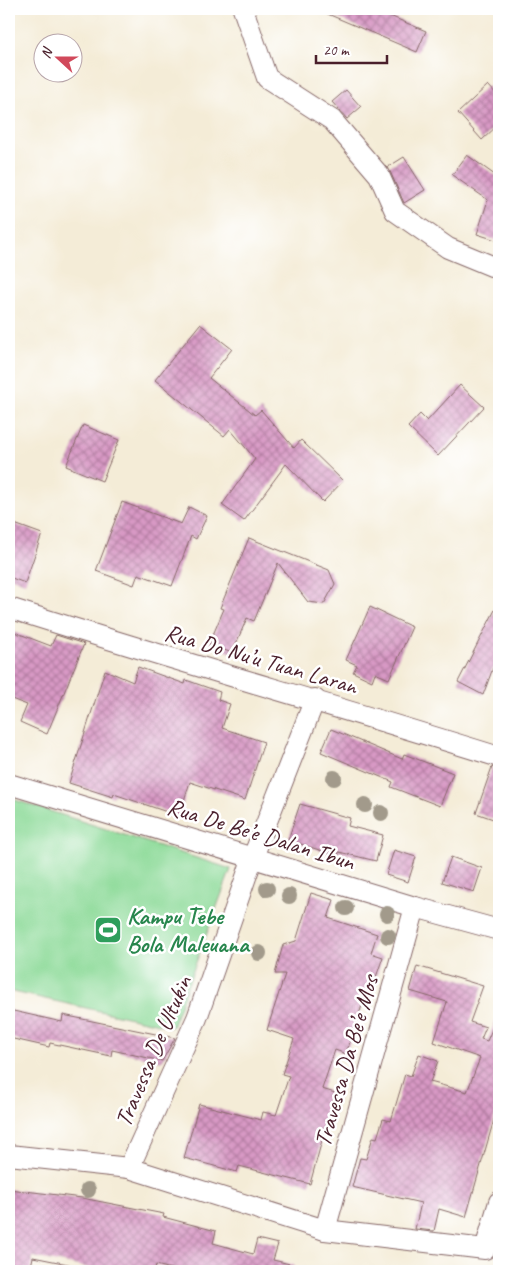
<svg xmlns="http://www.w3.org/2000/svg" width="508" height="1280" font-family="Caveat,sans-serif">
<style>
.pitch{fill:#8cda98;stroke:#6b7c62}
.building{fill:url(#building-cross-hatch)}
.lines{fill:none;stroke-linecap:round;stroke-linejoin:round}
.street-casing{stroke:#866767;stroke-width:22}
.street{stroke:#fff;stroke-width:20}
.tree{fill:#a29a8b}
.labels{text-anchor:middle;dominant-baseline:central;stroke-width:5;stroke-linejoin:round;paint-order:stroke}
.street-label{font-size:24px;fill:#4a1f2b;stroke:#fff}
.leisure-label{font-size:24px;font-weight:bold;fill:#27864d;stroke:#fff;text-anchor:start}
</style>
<defs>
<pattern id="building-cross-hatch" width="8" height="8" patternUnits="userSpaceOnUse" patternTransform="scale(1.25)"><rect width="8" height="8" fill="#d899c5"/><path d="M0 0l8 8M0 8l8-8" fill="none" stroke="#b17ca0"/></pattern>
</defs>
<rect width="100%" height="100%" fill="#fff"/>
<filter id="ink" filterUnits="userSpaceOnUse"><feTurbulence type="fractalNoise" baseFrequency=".02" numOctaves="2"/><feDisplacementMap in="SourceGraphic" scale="10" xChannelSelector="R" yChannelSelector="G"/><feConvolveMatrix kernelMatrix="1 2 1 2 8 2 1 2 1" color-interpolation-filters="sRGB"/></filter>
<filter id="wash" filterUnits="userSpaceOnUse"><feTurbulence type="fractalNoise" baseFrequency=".0096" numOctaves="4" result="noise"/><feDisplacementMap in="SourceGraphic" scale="20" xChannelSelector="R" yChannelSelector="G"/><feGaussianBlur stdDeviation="1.12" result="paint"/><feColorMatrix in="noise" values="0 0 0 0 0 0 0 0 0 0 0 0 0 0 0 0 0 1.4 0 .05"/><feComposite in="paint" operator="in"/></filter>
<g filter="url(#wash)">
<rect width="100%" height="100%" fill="#f4ecd7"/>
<path class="pitch" d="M9 798 231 869 172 1027 9 991Z"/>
<g id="blocks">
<g class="building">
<path d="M316 9H373L426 31 417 52Z"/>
<path d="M488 85 499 97V124L482 140 458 113Z"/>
<path d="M346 90 361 107 347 119 332 102Z"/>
<path d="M467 155 499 178V241L477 234 488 200 452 175Z"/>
<path d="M404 157 425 190 404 203 388 167Z"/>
<path d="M200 324 232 349 209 378 255 415 261 410 294 448 301 440 343 481 323 502 286 464 244 521 222 505 255 459 230 429 224 436 155 380Z"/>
<path d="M460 385 484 407 438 456 408 427 420 414 427 421Z"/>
<path d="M83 425 119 440 102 481 66 466Z"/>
<path d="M122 502 181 524 189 507 207 516 196 539 191 536 172 586 138 574 134 585 96 571Z"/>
<path d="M9 522 42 534 25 583 9 577Z"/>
<path d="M249 538 329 570 335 584 324 604 308 602 278 563 254 621 247 618 232 653 209 644 224 609 220 608Z"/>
<path d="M499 602V670L493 668 483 695 458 682Z"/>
<path d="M370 607 412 627 389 679 375 673 372 681 353 672 357 665 346 660Z"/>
<path d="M9 630 51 646 56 635 84 644 47 734 20 722 27 705 9 698Z"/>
<path d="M138 667 185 684 186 680 220 692 218 700 230 704 222 728 264 742 245 800 190 782 179 816 114 794 113 797 69 783 105 670 133 682Z"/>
<path d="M331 729 402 759 404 754 453 773 440 806 391 787 393 782 321 752Z"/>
<path d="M492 767 499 769V821L476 813Z"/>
<path d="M300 804 350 818 348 826 383 835 376 861 339 852 338 856 288 840Z"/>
<path d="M394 850 416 857 408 882 386 875Z"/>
<path d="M451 857 482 868 474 892 442 882Z"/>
<path d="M311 893 334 900 328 918 377 934 371 953 383 957 374 983 370 981 346 1054 335 1050 322 1089 335 1093 310 1184 239 1166 237 1172 184 1158 199 1104 261 1120 263 1112 276 1115 289 1076 282 1074 294 1039 267 1030 285 974H275L283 945 296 941Z"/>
<path d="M417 966 483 986 470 1022 486 1027 481 1039 487 1041 499 1013V1102L466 1217 439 1209 434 1231 415 1229 421 1203 352 1187 360 1158 366 1159 373 1137 377 1138 383 1119 391 1121 405 1074 411 1076 419 1054 438 1061 430 1082 467 1092 480 1058 434 1042 447 1002 410 991Z"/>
<path d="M9 1010 62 1022 63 1015 175 1038 162 1061 112 1050 111 1056 50 1043 49 1047 9 1038Z"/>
<path d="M9 1189 82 1198 164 1214 163 1217 216 1231 213 1243 253 1254 257 1239 278 1244 273 1260 294 1265 293 1271H179L156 1265 154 1271H103L33 1257 30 1271H9Z"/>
</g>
</g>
</g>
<g filter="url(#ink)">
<use href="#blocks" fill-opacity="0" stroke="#866767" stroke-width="1"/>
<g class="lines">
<g class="street-casing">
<g id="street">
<path d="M243 9 267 78 332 120 379 175 395 211 448 248 499 269"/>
<path d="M9 608C172 660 336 706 499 757"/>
<path d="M9 784 415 907 499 930"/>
<path d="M9 1155 129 1168 325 1230 485 1249 499 1202"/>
<path d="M129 1168 197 1018 253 857 315 699"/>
<path d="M325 1230 415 907"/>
</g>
</g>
<use href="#street" class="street"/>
</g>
<g class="tree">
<circle cx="334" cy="778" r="8"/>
<circle cx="365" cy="805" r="8"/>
<circle cx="381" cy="813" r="8"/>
<circle cx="267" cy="889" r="8"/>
<circle cx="289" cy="896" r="8"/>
<circle cx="346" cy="908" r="8"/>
<circle cx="387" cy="914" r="8"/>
<circle cx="388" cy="936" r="8"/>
<circle cx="259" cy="953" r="8"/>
<circle cx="88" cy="1190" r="8"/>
</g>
</g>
<defs>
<g id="stadium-square" transform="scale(1.4375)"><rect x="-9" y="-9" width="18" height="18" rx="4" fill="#2e9e5b" stroke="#fff"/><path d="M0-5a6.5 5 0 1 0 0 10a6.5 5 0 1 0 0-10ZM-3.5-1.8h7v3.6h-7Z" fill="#fff"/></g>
</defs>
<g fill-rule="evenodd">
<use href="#stadium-square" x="108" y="930"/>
</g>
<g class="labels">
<g class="street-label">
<text transform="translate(261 659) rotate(16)">Rua Do Nu’u Tuan Laran</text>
<text transform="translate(261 834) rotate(17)">Rua De Be’e Dalan Ibun</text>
<text transform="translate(153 1051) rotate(-67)">Travessa De Ultukin</text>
<text transform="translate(346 1061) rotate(-74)">Travessa Da Be’e Mos</text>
</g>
<g class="leisure-label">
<text x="127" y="916">Kampu Tebe<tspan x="127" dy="28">Bola Maleuana</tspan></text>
</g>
</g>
<rect width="508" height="1280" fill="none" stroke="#fff" stroke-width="30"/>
<g transform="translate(58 58) rotate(291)"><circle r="24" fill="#ffffff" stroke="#b7a5aa"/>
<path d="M0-4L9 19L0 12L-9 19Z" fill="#d1495b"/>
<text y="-8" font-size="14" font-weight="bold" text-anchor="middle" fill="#4a1f2b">N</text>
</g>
<path d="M316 55v8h71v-8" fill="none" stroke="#4a1f2b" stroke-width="2.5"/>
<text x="323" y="55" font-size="15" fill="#4a1f2b" stroke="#ffffff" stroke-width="4" paint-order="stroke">20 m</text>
</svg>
